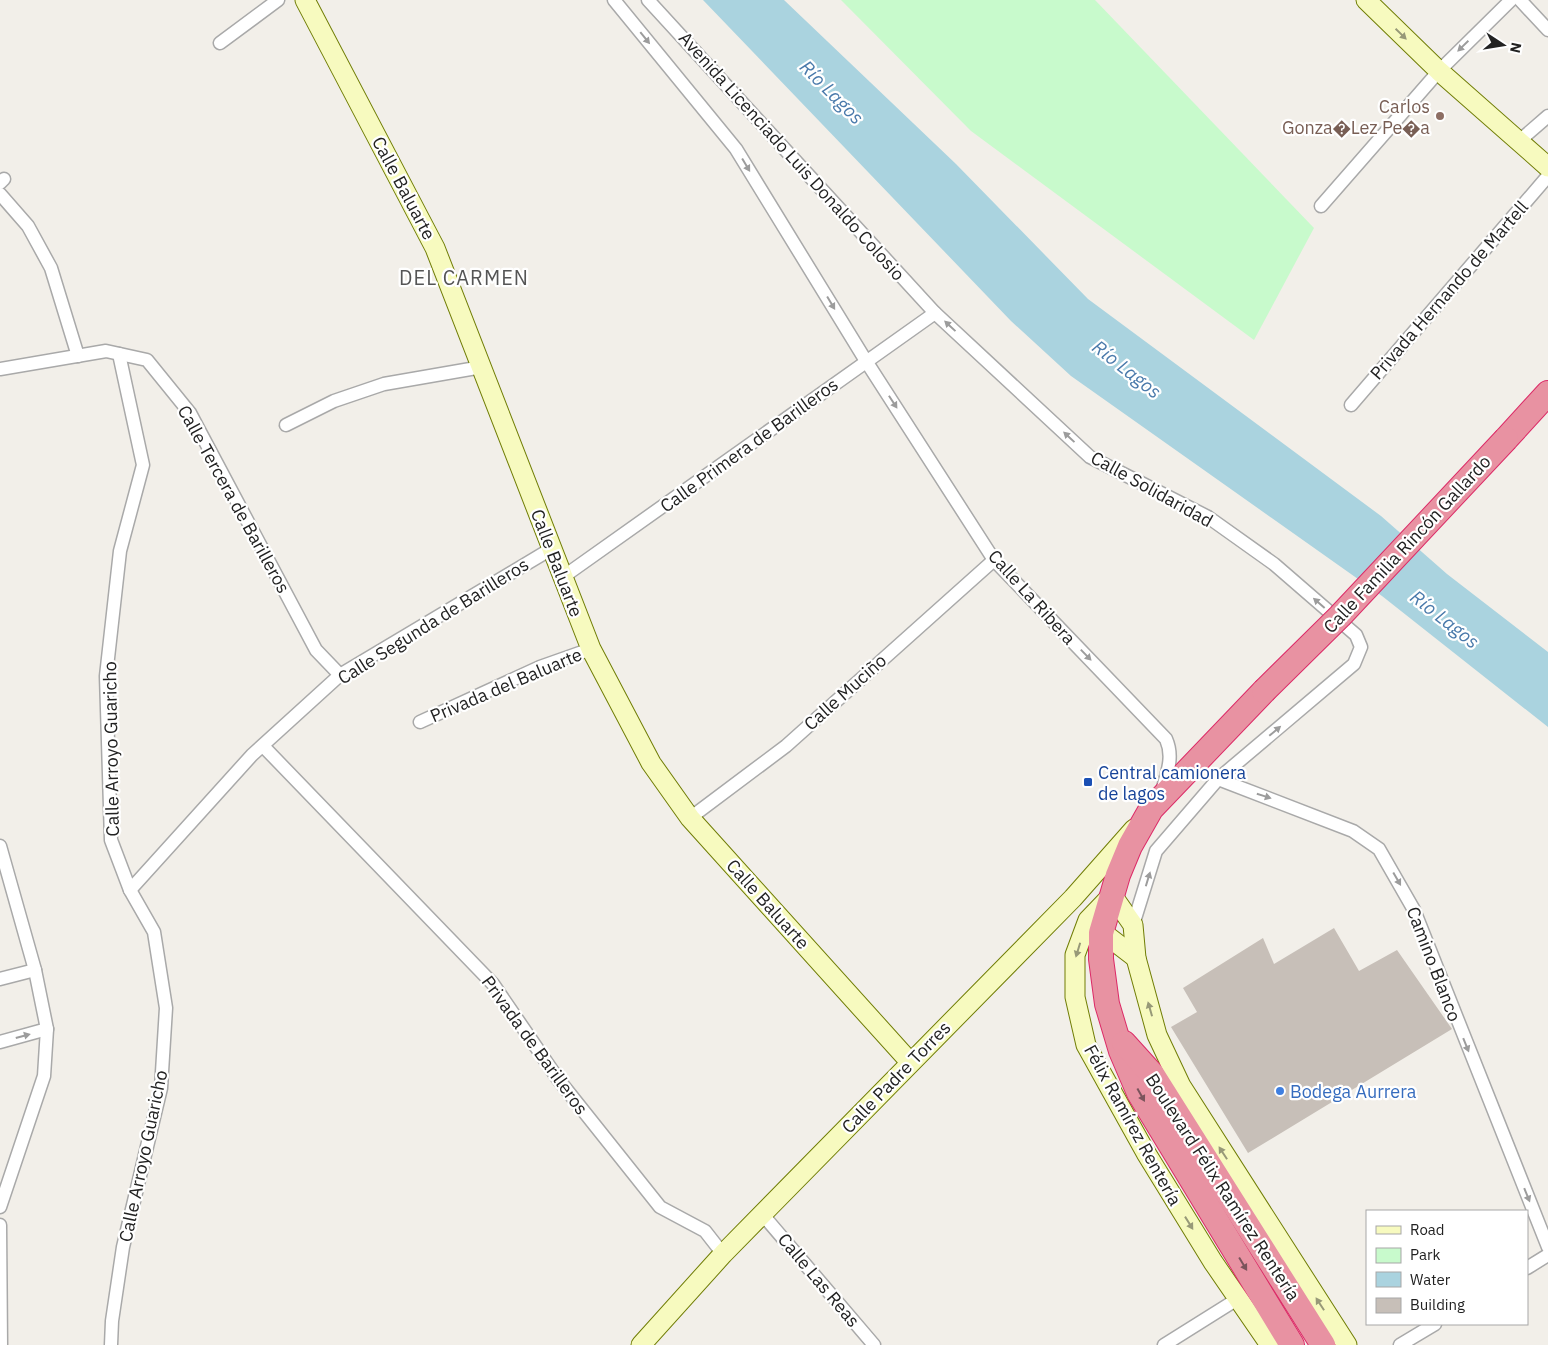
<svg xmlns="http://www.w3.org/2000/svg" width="1548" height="1345" font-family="'IBM Plex Sans',sans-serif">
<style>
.park{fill:#c8facc}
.water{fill:#aad3df}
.building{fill:#c7bfb8}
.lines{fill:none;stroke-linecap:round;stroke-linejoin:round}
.street-casing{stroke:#a9a9a9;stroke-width:15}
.secondary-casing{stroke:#707d05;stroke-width:21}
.highway-casing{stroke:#dc2a67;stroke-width:26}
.street{stroke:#fff;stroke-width:12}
.secondary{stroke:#f7fabf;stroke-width:19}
.highway{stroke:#e892a2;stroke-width:24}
.highway-bridge-casing{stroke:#dc2a67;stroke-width:26;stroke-linecap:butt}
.highway-bridge{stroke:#e892a2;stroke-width:24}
.oneway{fill:#979978}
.oneway2{fill:#9c9c9c}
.oneway3{fill:#7b545c}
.education-dot{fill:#8d6e63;stroke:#fff;stroke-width:2}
.transit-dot{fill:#1a4fb4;stroke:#fff;stroke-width:2}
.shop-dot{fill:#3f7fe0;stroke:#fff;stroke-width:2}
.labels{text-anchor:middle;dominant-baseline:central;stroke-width:4.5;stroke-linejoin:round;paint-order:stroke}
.education-label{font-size:18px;fill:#785e54;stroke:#fff;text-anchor:end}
.street-label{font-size:18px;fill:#222;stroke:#fff}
.transit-label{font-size:18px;fill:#164399;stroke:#fff;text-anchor:start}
.shop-label{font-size:18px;fill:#366cbe;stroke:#fff;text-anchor:start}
.water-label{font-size:19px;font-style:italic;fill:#4a7aab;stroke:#fff}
.quarter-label{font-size:20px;letter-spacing:1px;fill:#555;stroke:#fff}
</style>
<rect width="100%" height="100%" fill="#f2efe9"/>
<path class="park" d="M841 0H1095L1314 228 1254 340 971 131Z"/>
<path class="water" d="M703 0H784L956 164 1088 299 1381 516 1447 574 1548 652V727L1382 596 1071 376 1011 321Z"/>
<path class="building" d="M1334 928 1359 971 1397 950 1452 1029 1248 1153 1171 1027 1197 1012 1183 988 1263 938 1274 964Z"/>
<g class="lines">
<g class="street-casing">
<g id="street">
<path d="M614 0 736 149 866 361 994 560 1166 739C1174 757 1167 773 1162 791"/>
<path d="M648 0 935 313 1090 457 1208 517 1274 564 1356 635 1361 647 1354 664 1218 779 1156 851 1133 925"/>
<path d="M1520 0 1548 30"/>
<path d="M220 43 278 0"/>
<path d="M1518 142 1548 116"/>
<path d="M0 183 4 179"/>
<path d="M0 194 28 226 51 268 78 356"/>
<path d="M1321 206 1439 71 1511 0"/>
<path d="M0 369 106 351 147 360 190 413 316 650 340 675"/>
<path d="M1351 405 1548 176"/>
<path d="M286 425 334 401 384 384 482 367"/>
<path d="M563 577 935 313"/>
<path d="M420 722 540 667 591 649"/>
<path d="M263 746 493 984 558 1079 660 1207 705 1231 723 1254"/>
<path d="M1218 779 1353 831 1379 849 1414 910 1548 1247"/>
<path d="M690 818 786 746 994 560"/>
<path d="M0 846 35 970 47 1029 44 1076 0 1207"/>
<path d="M130 890 252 755 340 675 551 549"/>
<path d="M0 979 35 970"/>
<path d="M0 1042 47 1029"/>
<path d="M763 1215 874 1345"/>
<path d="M0 1225 1 1345"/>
<path d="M1527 1268 1548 1255"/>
<path d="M111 1345 112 1321 123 1247 161 1088 166 1008 154 932 130 890 111 840 106 676 120 551 143 465 119 354"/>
<path d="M1164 1345 1239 1298"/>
<path d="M1400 1345 1435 1324"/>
</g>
</g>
<g class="secondary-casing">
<g id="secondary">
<path d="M305 0 435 248 591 649 651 763 690 818 910 1062"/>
<path d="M1366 0 1439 71 1548 167"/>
<path d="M1093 925 1136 958"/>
<path d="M641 1345 723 1254 1073 898 1134 829"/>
<path d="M1270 1345 1213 1262 1146 1153 1086 1045 1075 997V955L1088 920 1112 895 1133 925 1136 958 1157 1035 1181 1086 1347 1345"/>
</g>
</g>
<g class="highway-casing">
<g id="highway">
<path d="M1506 439 1548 393"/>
<path d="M1264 691 1151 809 1130 846 1118 875 1101 933V959L1107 1004 1121 1051 1139 1093 1292 1345"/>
<path d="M1124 1043 1152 1074 1323 1345"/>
</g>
</g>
<use href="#street" class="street"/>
<use href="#secondary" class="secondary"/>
<use href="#highway" class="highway"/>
<g class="highway-bridge-casing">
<path id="highway-bridge" d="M1264 691 1340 616 1506 439"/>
</g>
<use href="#highway-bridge" class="highway-bridge"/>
</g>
<defs><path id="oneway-solid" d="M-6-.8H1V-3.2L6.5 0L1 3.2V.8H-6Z" transform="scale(1.25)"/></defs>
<g class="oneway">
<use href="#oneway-solid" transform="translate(1401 34) rotate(44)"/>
<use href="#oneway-solid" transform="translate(1078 950) rotate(107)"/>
<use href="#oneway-solid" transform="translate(1150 1009) rotate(-106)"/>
<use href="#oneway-solid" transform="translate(1223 1153) rotate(-123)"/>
<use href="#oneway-solid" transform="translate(1189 1223) rotate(58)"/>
<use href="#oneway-solid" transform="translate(1320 1304) rotate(-123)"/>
</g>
<g class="oneway2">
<use href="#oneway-solid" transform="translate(645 38) rotate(51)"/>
<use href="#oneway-solid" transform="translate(1463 46) rotate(136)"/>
<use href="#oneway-solid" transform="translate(746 165) rotate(59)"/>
<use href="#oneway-solid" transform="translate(831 303) rotate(59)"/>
<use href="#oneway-solid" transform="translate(950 326) rotate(-137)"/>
<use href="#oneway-solid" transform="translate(893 402) rotate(57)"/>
<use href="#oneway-solid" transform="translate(1069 437) rotate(-137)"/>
<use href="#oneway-solid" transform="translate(1319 603) rotate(-139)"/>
<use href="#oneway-solid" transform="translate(1086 655) rotate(46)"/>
<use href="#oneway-solid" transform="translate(1275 731) rotate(-40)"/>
<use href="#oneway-solid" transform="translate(1264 796) rotate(17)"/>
<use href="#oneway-solid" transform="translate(1148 879) rotate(-73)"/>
<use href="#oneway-solid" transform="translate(1397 879) rotate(60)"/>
<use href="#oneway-solid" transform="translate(23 1036) rotate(-15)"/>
<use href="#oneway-solid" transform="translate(1466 1045) rotate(68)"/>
<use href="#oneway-solid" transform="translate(1527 1195) rotate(68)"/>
</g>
<g class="oneway3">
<use href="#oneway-solid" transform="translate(1141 1095) rotate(61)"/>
<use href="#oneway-solid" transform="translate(1243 1264) rotate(59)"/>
</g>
<circle class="education-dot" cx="1440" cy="116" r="5"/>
<rect class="transit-dot" x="1083" y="777" width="10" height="10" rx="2.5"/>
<circle class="shop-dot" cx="1280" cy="1091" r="5"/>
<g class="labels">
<g class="education-label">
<text x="1430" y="106">Carlos<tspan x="1430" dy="21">Gonza�Lez Pe�a</tspan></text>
</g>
<g class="street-label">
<text transform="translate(792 156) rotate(48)">Avenida Licenciado Luis Donaldo Colosio</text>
<text transform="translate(404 188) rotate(62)">Calle Baluarte</text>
<text transform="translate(1449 290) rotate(-49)">Privada Hernando de Martell</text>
<text transform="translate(749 445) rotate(-36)">Calle Primera de Barilleros</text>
<text transform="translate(1152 489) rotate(29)">Calle Solidaridad</text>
<text transform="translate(234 499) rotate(61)">Calle Tercera de Barilleros</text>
<text transform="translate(1407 544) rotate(-47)">Calle Familia Rincón Gallardo</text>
<text transform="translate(557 563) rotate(69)">Calle Baluarte</text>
<text transform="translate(1032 597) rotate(48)">Calle La Ribera</text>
<text transform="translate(433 621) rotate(-32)">Calle Segunda de Barilleros</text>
<text transform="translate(506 685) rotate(-23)">Privada del Baluarte</text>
<text transform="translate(845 692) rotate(-42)">Calle Muciño</text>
<text transform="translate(111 749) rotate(-91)">Calle Arroyo Guaricho</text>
<text transform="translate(768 904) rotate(48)">Calle Baluarte</text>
<text transform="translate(1434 964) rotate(69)">Camino Blanco</text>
<text transform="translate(535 1045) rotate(54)">Privada de Barilleros</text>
<text transform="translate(896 1077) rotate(-46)">Calle Padre Torres</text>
<text transform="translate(1133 1125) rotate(61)">Félix Ramírez Rentería</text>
<text transform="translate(143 1156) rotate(-78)">Calle Arroyo Guaricho</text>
<text transform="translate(1223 1187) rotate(57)">Boulevard Félix Ramírez Rentería</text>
<text transform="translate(819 1280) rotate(50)">Calle Las Reas</text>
</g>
<g class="transit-label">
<text x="1098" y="772">Central camionera<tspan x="1098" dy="21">de lagos</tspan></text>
</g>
<g class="shop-label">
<text x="1290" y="1091">Bodega Aurrera</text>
</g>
<g class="water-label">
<text transform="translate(832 92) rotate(45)">Río Lagos</text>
<text transform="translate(1127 369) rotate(38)">Río Lagos</text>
<text transform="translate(1445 619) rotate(38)">Río Lagos</text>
</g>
<g class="quarter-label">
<text x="464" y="277">DEL CARMEN</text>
</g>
</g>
<rect x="1366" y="1210" width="162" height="115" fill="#ffffff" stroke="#a7a7a7"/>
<rect x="1376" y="1226" width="25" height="8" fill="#f7fabf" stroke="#a7a7a7"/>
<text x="1410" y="1235" font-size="15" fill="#222222">Road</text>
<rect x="1376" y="1248" width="25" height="15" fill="#c8facc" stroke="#a7a7a7"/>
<text x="1410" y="1260" font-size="15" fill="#222222">Park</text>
<rect x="1376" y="1272" width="25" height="15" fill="#aad3df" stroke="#a7a7a7"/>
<text x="1410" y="1285" font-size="15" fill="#222222">Water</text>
<rect x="1376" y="1298" width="25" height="15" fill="#c7bfb8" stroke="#a7a7a7"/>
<text x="1410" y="1310" font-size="15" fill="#222222">Building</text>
<g transform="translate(1503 45) rotate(102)" stroke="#ffffff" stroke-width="4" paint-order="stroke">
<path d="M0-4L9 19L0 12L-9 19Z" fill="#222222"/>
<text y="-8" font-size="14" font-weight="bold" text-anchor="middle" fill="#222222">N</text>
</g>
</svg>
